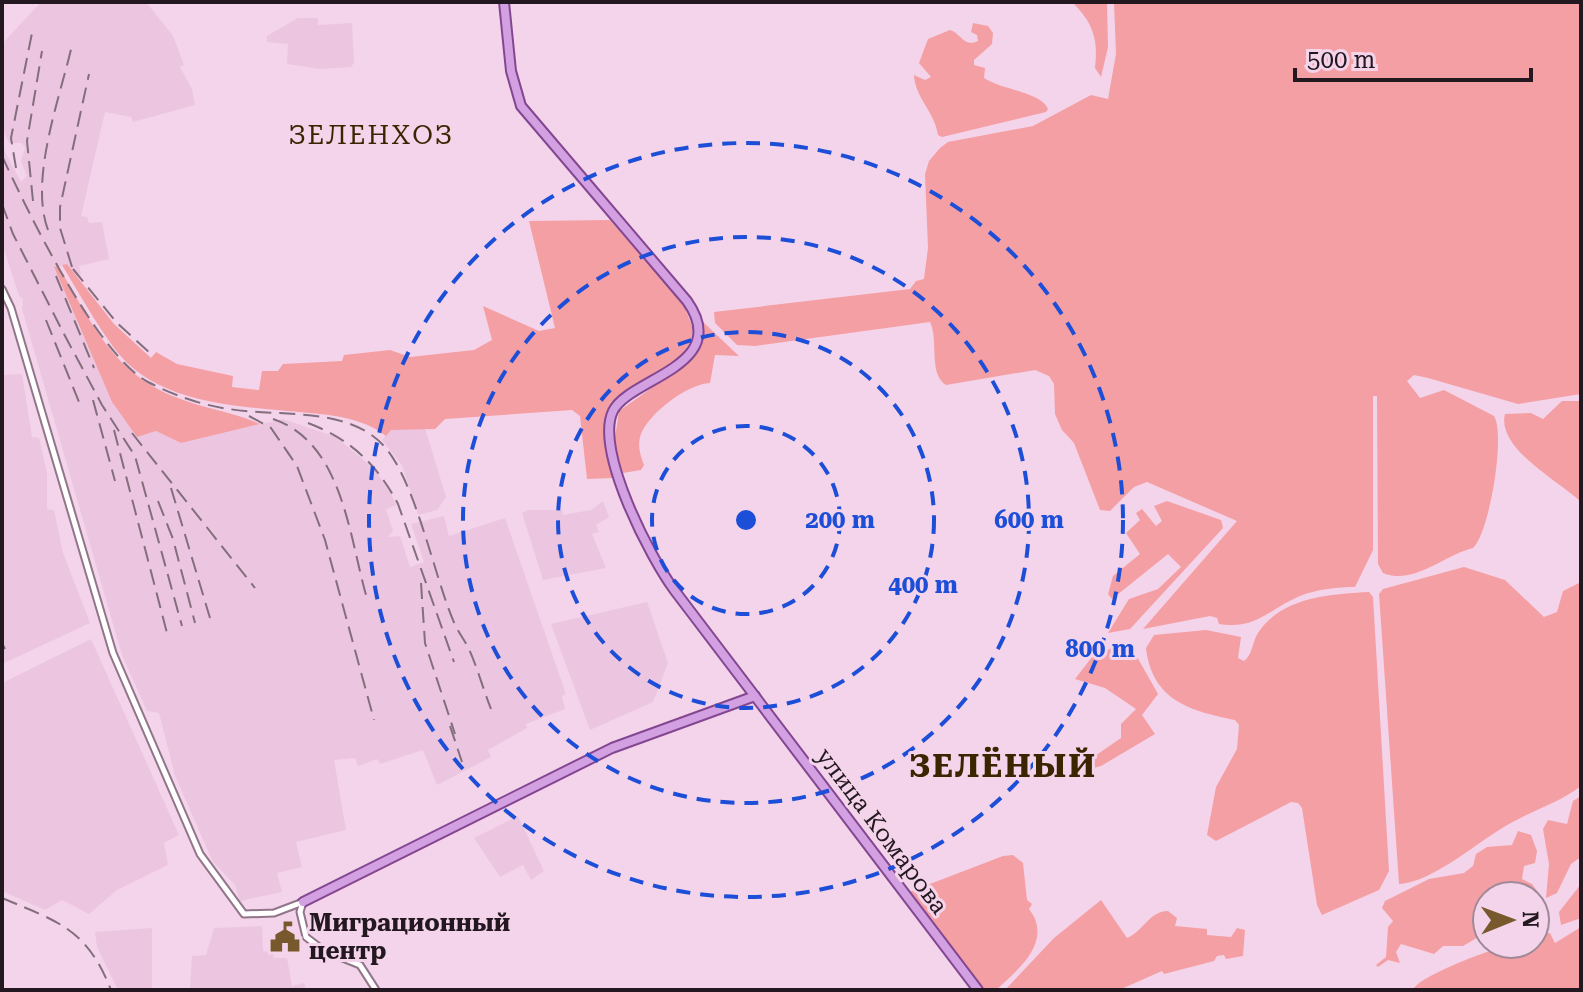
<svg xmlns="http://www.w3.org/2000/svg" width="1583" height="992" font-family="'Roboto Serif',serif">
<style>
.built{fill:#ecc6e0}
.green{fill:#f49fa3}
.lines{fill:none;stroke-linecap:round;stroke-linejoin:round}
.minor-casing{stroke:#917589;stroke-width:9}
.major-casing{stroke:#834791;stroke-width:12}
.minor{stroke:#fff;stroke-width:5}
.major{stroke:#d3a0e2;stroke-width:8}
.rail{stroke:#836e7d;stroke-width:2;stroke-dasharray:16 8;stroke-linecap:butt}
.ring{fill:none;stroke:#1d4ed8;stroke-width:4;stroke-dasharray:14 10}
.labels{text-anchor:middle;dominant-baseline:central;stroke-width:6;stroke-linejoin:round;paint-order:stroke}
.street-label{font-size:24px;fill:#231820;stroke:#f4d4ea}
.poi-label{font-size:24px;font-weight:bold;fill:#231820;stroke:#f4d4ea;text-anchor:start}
.neighbourhood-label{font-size:26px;letter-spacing:2px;fill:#3b2500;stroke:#f4d4ea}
.district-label{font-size:32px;font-weight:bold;letter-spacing:2px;fill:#3b2500;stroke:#f4d4ea}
.centre{fill:#1d4ed8;stroke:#f4d4ea;stroke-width:4}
.ring-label{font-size:24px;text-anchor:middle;font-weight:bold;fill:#1d4ed8;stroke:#f4d4ea;stroke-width:6;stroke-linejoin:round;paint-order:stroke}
</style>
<rect width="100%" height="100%" fill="#f4d4ea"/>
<g class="built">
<path d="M41 2H146L173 36 184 65 180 67 192 89 195 105 133 122 131 117 105 112 81 216 87 217 89 223 102 222 109 259 79 266 81 274 76 277 67 264 54 268 112 402 137 437 156 431 181 443 283 419 336 437 374 469 387 487 397 505 386 509 393 531 388 537 400 536 410 567 424 562 411 524 444 516 449 536 505 518 566 694 562 696 565 709 526 724 527 728 488 750 491 757 437 785 423 750 380 764 377 759 358 766 355 758 334 760 346 830 296 842 302 867 277 873 282 892 240 901 235 885 213 862 175 776 159 713 147 711 122 655 22 309 23 299 19 296 2 243V146L21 182 27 176 21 161 25 148 22 143H9L2 127V44Z"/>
<path d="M298 18H318V25L352 23 354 63 351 67 320 69 287 64 288 44 267 42V36Z"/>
<path d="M22 374 32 437 39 438 47 473V509L54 510 63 553 90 623 2 664V375Z"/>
<path d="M425 428 446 497 437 510 418 515 402 465 382 440 390 430Z"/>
<path d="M603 501 609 517 596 525 599 532 592 534 606 568 543 580 522 513 528 510H562L563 515 591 510Z"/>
<path d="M647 602 668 663 653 702 590 730 551 624Z"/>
<path d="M91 639 179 835 164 843 168 865 117 890 89 914 62 900 45 910 2 891V683Z"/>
<path d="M518 816 544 871 531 880 523 865 500 877 474 838Z"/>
<path d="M262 926 263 951 273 952 274 958H287L292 986 304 983 306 990H190L192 956 206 955 214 928Z"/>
<path d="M152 928V990H118L97 947 95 932Z"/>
</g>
<g class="green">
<path d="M1107 2 1108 47 1101 77 1095 68C1099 37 1091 21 1073 3Z"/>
<path d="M1114 2H1581V394L1518 404 1428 378 1414 375 1407 381 1420 398 1444 390 1494 416C1506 435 1489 534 1473 548 1446 554 1413 586 1383 573L1378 564 1377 396H1373V550L1355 587C1339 587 1317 589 1300 596 1269 609 1256 630 1219 624L1217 618 1210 616 1143 629 1237 521 1147 482 1134 487 1110 511 1100 510 1074 443 1062 430 1055 414 1054 384 1049 376 1035 370 946 385C928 374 939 340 930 322L755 346 737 345 715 323 714 312 910 289 916 281 924 279 928 248 925 174 929 161 940 148 948 142 1033 126 1091 95 1108 99 1116 54Z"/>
<path d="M973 23 988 26 993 33 992 44 974 60V65L985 68 984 78C1002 90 1041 92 1048 109L1046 112 942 137 938 135C935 112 915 98 914 75L925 80 931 77 919 63 928 39 950 30C961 33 964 48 978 41L977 35 971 32Z"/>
<path d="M610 220 683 302 693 329 690 343 677 361 611 402C598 427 606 449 614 474L613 478 587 479 580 416 572 410 445 419 435 429 391 430 386 436C360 416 329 415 299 412 236 406 155 404 114 348 95 322 79 293 62 265L67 264 114 324 151 358 156 352 177 364 233 376 232 387 259 390 262 371H278L283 364 342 361 344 355 390 350 410 357 474 350 492 340 483 306 539 331 555 328 529 221Z"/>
<path d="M58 266C92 323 113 374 178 398 205 409 234 412 260 424L181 443 156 431 137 437 112 402 54 267Z"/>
<path d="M702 321 739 356 715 355 710 383C688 384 650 412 641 434 637 445 640 454 644 465L641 470 623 473 614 444 619 411 691 360 700 341Z"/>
<path d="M1562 401H1581V502C1560 482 1496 448 1505 414L1531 413 1543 419Z"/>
<path d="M1167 501 1221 520 1223 528 1130 629 1108 633 1129 599 1158 589 1181 567 1168 554 1112 599 1108 594 1113 576 1140 554 1126 533 1140 520 1136 513 1142 509 1156 526 1162 521 1154 506Z"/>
<path d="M1464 567 1505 580 1544 617 1557 612 1563 591 1581 582V786C1559 803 1533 810 1509 824 1478 841 1434 882 1399 884L1379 594 1383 589Z"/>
<path d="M1369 592 1373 597 1389 871 1379 890 1322 915 1317 905 1302 808 1298 803 1291 802 1216 841 1207 835 1216 787 1237 749 1239 725 1235 720C1191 711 1152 701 1146 648L1154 635 1206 630 1241 637 1238 658 1244 661C1253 654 1252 642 1258 633 1281 597 1331 594 1369 592Z"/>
<path d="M1121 644 1132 648 1158 694 1142 715 1155 734 1101 766 1076 773V769L1121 738V724L1136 709 1105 688 1075 679 1092 657Z"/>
<path d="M1581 796V857L1571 864 1557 893 1546 898 1549 864 1543 829 1548 820 1567 824 1573 801Z"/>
<path d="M1518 831 1531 835 1537 851 1535 863 1524 866 1522 879 1532 884 1539 894 1535 913V896H1487L1483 916 1487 932 1463 946H1443L1434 954 1401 944 1396 952 1400 963 1388 960 1378 967 1376 965 1386 957 1388 927 1393 921 1382 908 1385 901 1429 879 1464 873 1473 866 1476 854 1487 847 1512 845Z"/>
<path d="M1013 855 1023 863 1027 900 1032 904 1029 909C1054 941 1018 970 996 990H982L909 892 1003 856Z"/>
<path d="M1581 884V918L1561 925 1559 912Z"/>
<path d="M1101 900 1127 938C1143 932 1149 911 1168 911L1177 918 1175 926 1207 929V935L1231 937 1237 928 1245 930 1243 956 1226 959 1224 955 1217 956 1214 961 1164 974 1162 971 1119 990H1005L1054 938Z"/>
<path d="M1581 927V988L1413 990C1418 976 1492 949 1509 945 1517 943 1527 944 1535 944V934L1550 933 1555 943Z"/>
</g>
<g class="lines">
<g class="minor-casing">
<g id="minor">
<path d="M2 289 11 308 113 653 200 854 244 914 274 913 303 902"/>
<path d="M303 902 300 912 306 937 323 950 360 965 376 990"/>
</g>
</g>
<g class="major-casing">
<g id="major">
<path d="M504 2 511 71 521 106 687 301C733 366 629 378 613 411 594 450 651 559 675 591L978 990"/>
<path d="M303 902 612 748 755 696"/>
</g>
</g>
<use href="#minor" class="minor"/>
<use href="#major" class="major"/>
<g class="rail">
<path d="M2 156C28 212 96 354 148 382 173 395 201 405 229 409 278 417 348 406 384 446 415 480 434 575 453 620 457 630 463 638 468 647 477 666 483 689 491 709"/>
<path d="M16 168 11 138 32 33"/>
<path d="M33 201 27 141 42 51"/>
<path d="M2 204 13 234 64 334 102 405 135 456 182 626"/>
<path d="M48 230C29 179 60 98 72 45"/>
<path d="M72 267 60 228V207L89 74"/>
<path d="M73 269 117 323 151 354"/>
<path d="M56 276 94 368"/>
<path d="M46 320 79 402"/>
<path d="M93 400 115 481"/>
<path d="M249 416 271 428 297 466 325 540 374 720"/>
<path d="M273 419C342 442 349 535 366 595"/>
<path d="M308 423C350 439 377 464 398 504L454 662"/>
<path d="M114 430 167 633"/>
<path d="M132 433 255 588"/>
<path d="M171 488 210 618"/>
<path d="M158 501 173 539 195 623"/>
<path d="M421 583 425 643 455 734"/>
<path d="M2 643 5 649"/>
<path d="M450 726 462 762"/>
<path d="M2 898C59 922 87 929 111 990"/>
</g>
</g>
<g class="ring">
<circle cx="746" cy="520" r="94"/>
<circle cx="746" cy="520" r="188"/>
<circle cx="746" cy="520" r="283"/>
<circle cx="746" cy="520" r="377"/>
</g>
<defs>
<g id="civic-bare" transform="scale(2.4)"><path d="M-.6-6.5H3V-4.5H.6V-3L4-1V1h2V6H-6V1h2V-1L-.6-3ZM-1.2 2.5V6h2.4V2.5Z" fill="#77592d" stroke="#f4d4ea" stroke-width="2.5" paint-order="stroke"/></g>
</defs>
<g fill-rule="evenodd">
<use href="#civic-bare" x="285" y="937"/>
</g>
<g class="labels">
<g class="street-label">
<text transform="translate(882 831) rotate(53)">улица Комарова</text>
</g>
<g class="poi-label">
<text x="309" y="923">Миграционный<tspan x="309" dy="28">центр</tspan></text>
</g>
<g class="neighbourhood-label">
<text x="371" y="135">ЗЕЛЕНХОЗ</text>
</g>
<g class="district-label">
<text x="1003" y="766">ЗЕЛЁНЫЙ</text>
</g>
</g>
<circle cx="746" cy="520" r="12" class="centre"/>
<g class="ring-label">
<text x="840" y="528">200 m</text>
<text x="1029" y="528">600 m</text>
<text x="923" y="593">400 m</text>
<text x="1100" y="657">800 m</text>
</g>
<rect width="1583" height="992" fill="none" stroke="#231820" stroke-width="8"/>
<g transform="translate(1511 920) rotate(89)"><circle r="38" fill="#f4d4ea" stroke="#a08999" stroke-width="2"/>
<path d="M0-6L14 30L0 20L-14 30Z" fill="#77592d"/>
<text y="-12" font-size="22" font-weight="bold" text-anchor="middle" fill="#231820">N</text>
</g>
<path d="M1295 68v12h236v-12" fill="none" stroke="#231820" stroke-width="4"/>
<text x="1307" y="68" font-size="24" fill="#231820" stroke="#f4d4ea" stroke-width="6" paint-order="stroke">500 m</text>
</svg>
